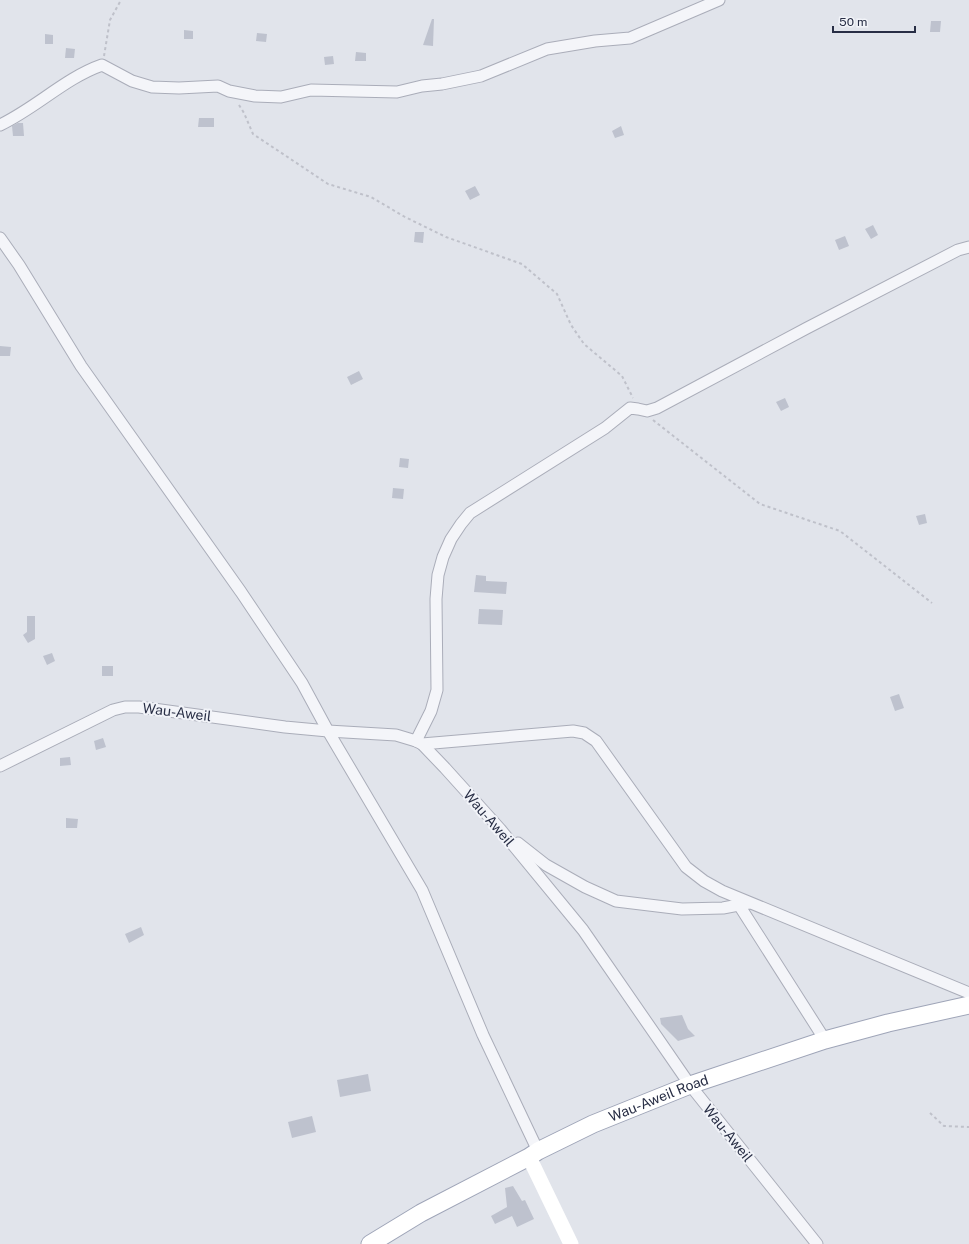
<svg xmlns="http://www.w3.org/2000/svg" width="969" height="1244" font-family="'Public Sans',sans-serif">
<style>
.building{fill:#bec2ce}
.lines{fill:none;stroke-linecap:round;stroke-linejoin:round}
.street-casing{stroke:#aaadb9;stroke-width:13}
.primary-casing{stroke:#9fa5b8;stroke-width:19}
.path{stroke:#bfc1ca;stroke-width:2;stroke-dasharray:3 3;stroke-linecap:butt}
.street{stroke:#f4f5f9;stroke-width:11}
.secondary{stroke:#fff;stroke-width:15}
.primary{stroke:#fff;stroke-width:17}
.labels{text-anchor:middle;dominant-baseline:central;stroke-width:4;stroke-linejoin:round;paint-order:stroke}
.street-label{font-size:14px;fill:#282e45;stroke:#f1f3f8}
</style>
<rect width="100%" height="100%" fill="#e1e4eb"/>
<g class="building">
<path d="M432 19H434L433 46 423 45Z"/>
<path d="M931 21H941L940 32H930Z"/>
<path d="M184 30 193 31V39H184Z"/>
<path d="M257 33 267 34 266 42 256 41Z"/>
<path d="M45 34 53 35V44H45Z"/>
<path d="M66 48 75 49 74 58H65Z"/>
<path d="M356 52 366 53V61H355Z"/>
<path d="M333 56 334 64 325 65 324 57Z"/>
<path d="M199 118H214V127H198Z"/>
<path d="M18 123H23L24 136H13L12 126Z"/>
<path d="M621 126 624 135 615 138 612 131Z"/>
<path d="M475 186 480 195 470 200 465 191Z"/>
<path d="M873 225 878 235 871 239 865 229Z"/>
<path d="M415 232H424L423 243 414 242Z"/>
<path d="M845 236 849 246 839 250 835 240Z"/>
<path d="M0 346 11 347 10 356H0Z"/>
<path d="M359 371 363 379 351 385 347 377Z"/>
<path d="M785 398 789 407 781 411 776 402Z"/>
<path d="M400 458 409 459 408 468 399 467Z"/>
<path d="M393 488 404 489 403 499 392 498Z"/>
<path d="M925 514 927 523 919 525 916 516Z"/>
<path d="M476 575 486 576V581L507 582 506 594 474 592Z"/>
<path d="M479 609 503 610 502 625 478 624Z"/>
<path d="M27 616H35V639L28 643 23 635 27 632Z"/>
<path d="M52 653 55 661 47 665 43 656Z"/>
<rect x="102" y="666" width="11" height="10"/>
<path d="M899 694 904 708 895 711 890 697Z"/>
<path d="M103 738 106 747 96 750 94 741Z"/>
<path d="M70 757 71 765 60 766V758Z"/>
<path d="M66 818 78 819 77 828H66Z"/>
<path d="M141 927 144 935 129 943 125 934Z"/>
<path d="M682 1015 688 1029 695 1036 678 1041 661 1024 660 1018Z"/>
<path d="M368 1074 371 1091 340 1097 337 1080Z"/>
<path d="M312 1116 316 1132 292 1138 288 1122Z"/>
<path d="M513 1186 522 1201 525 1200 534 1219 517 1227 512 1216 495 1224 491 1216 507 1207 505 1188Z"/>
</g>
<g class="lines">
<g class="street-casing">
<g id="street">
<path d="M0 125C36 108 65 78 102 65L132 81 152 87 179 88 218 86 229 91 255 96 281 97 311 90 397 92 422 86 442 84 481 76 547 49 595 41 630 38 719 0"/>
<path d="M0 238 19 265 81 366 241 592 302 683 328 731 422 890 483 1035 538 1151"/>
<path d="M416 741 431 711 437 690 436 599 438 575 443 557 451 539 461 524 470 513 605 428 630 408 638 409 647 411 657 408 807 328 958 250 969 247"/>
<path d="M422 744 573 731 584 733 596 741 686 867 704 881 722 891 969 993"/>
<path d="M0 766 113 710 125 707H139L285 727 328 731 396 735 416 741 422 744 445 768 500 829 583 930 690 1085 817 1244"/>
<path d="M518 843 546 865 585 887 616 901 682 909 723 908 749 903"/>
<path d="M739 905 825 1040"/>
</g>
</g>
<g class="primary-casing">
<g id="primary">
<path id="s1" d="M370 1244 421 1213 529 1157 538 1151 593 1124 690 1085 825 1040 888 1023 969 1005"/>
</g>
</g>
<g class="path">
<path d="M104 56 110 20 121 0"/>
<path d="M239 105 244 113 253 134 328 184 371 197 405 217 446 237 522 264 557 294 571 325 584 344 622 376 633 398"/>
<path d="M653 420 760 504 840 531 932 603"/>
<path d="M930 1113 944 1126 969 1127"/>
</g>
<use href="#street" class="street"/>
<path class="secondary" d="M529 1157 571 1244"/>
<use href="#primary" class="primary"/>
</g>
<g class="labels">
<g class="street-label">
<text transform="translate(177 712) rotate(7)">Wau-Aweil</text>
<text transform="translate(489 818) rotate(49)">Wau-Aweil</text>
<text stroke="none"><textPath href="#s1" startOffset="324">Wau-Aweil Road</textPath></text>
<text transform="translate(728 1133) rotate(51)">Wau-Aweil</text>
</g>
</g>
<path d="M833 26v6h82v-6" fill="none" stroke="#282e45" stroke-width="2"/>
<text x="839" y="26" font-size="12" fill="#282e45" stroke="#f1f3f8" stroke-width="3" paint-order="stroke">50 m</text>
</svg>
